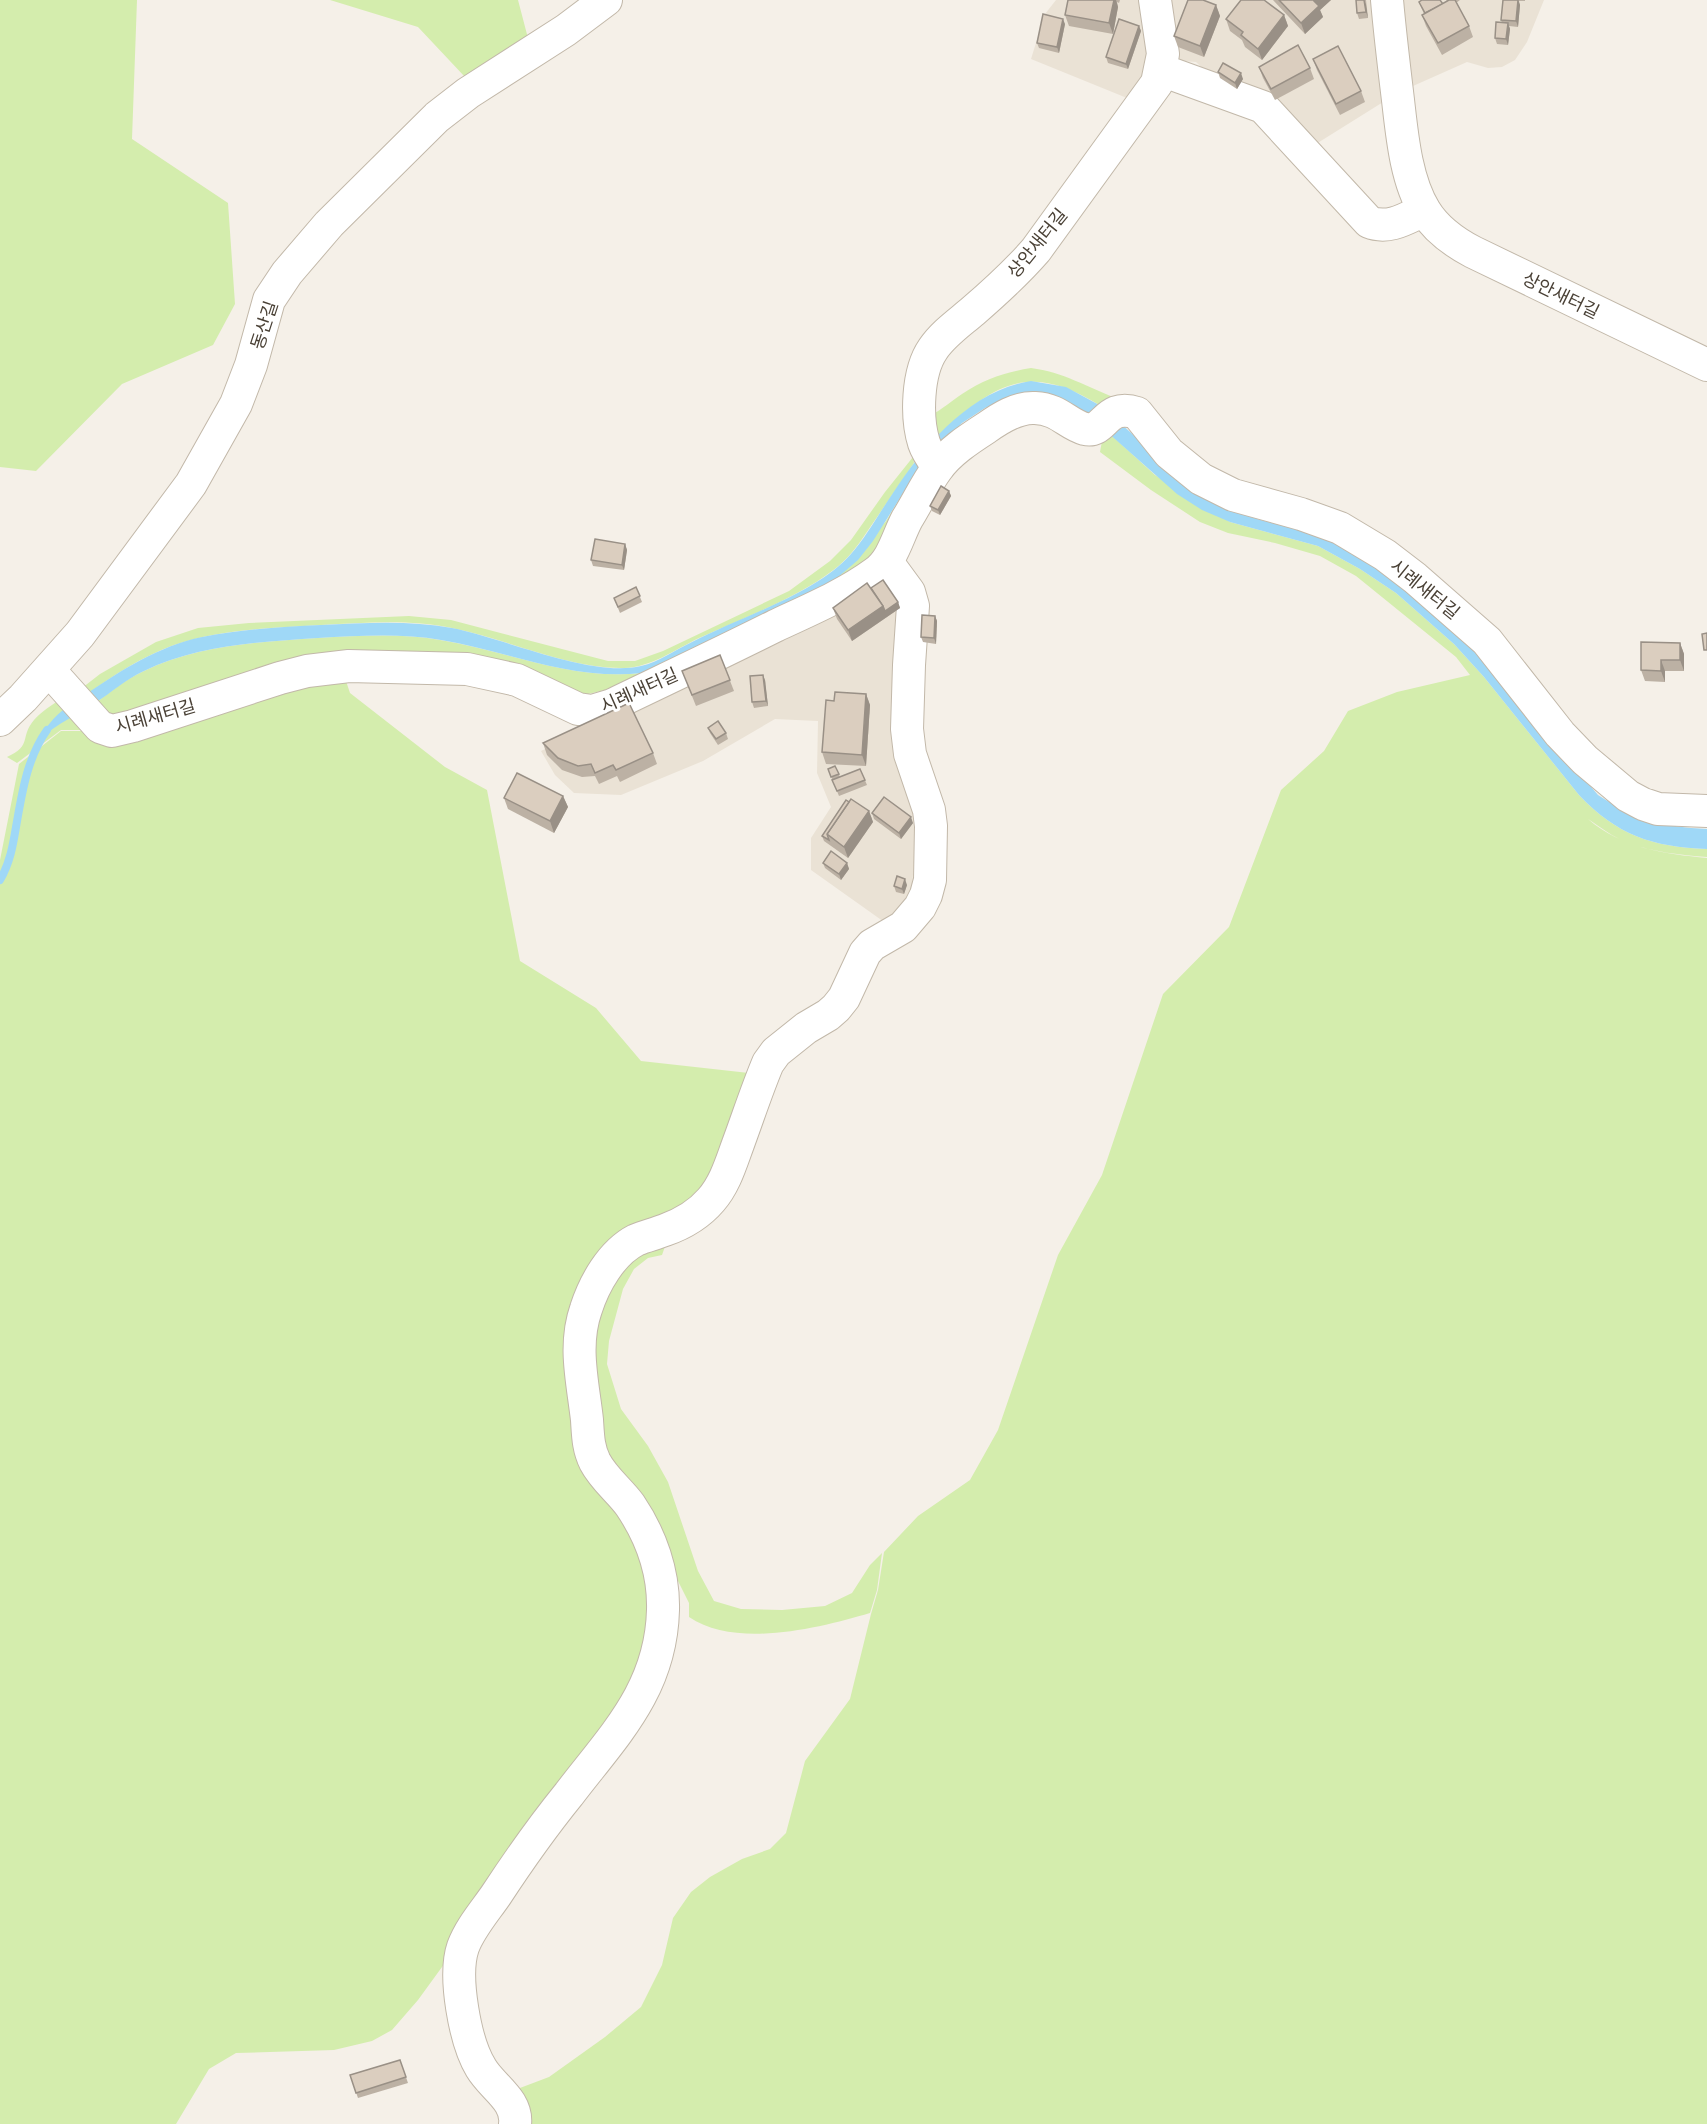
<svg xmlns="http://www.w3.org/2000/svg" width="1707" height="2124" font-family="'Asap Condensed','Noto Sans KR',sans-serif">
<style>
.residential{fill:#eae2d5}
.green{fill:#d4edad}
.water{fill:#9fd8f7}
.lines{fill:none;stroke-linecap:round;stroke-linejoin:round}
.stream{stroke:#9fd8f7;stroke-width:8}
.minor-casing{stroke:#c2b8a9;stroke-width:34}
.minor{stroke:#fff;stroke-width:32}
.wall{fill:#bcb1a4}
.shaded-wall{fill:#999086}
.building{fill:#dbcebf;stroke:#999086;stroke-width:1.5}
.labels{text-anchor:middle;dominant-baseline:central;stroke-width:6;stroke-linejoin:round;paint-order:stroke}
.street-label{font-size:18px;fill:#4a4136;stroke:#fff}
</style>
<rect width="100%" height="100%" fill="#f5f0e8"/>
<g class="residential">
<path d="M1056 0H1544L1527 42 1515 60 1502 67 1488 68 1467 62 1413 86 1380 104 1308 149 1223 88 1196 62 1182 61 1174 57 1146 77 1127 98 1031 59 1045 14Z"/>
<path d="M897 592 918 816 912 886 907 899 887 924 811 870V838L831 807 817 773 818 721 775 719 703 761 621 795 574 793 555 775 541 751 855 595Z"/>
</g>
<g class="green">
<path d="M0 0H137L132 139 228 203 235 304 213 345 122 384 36 471 0 467Z"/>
<path d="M330 0H518L529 42 465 77 418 27Z"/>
<path d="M1031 368C1063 372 1087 387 1116 398L1101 406C1029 361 995 383 938 436L931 415C943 409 951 401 962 394 984 379 1006 372 1031 368Z"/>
<path d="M1110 434 1155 475 1230 522 1318 546 1360 569 1396 593 1454 644 1484 677 1579 795C1617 835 1652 847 1707 849V857C1680 855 1654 852 1628 843 1613 837 1600 827 1588 819 1621 848 1665 854 1707 858V2124H523L512 2091 549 2077 605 2037 641 2007 662 1965 673 1918 691 1892 710 1877 742 1859 770 1849 786 1833 805 1761 850 1699 871 1614 878 1590 884 1552 918 1516 970 1480 998 1430 1058 1255 1102 1175 1163 994 1229 927 1281 790 1324 751 1348 711 1397 692 1470 675 1456 657 1356 576 1320 556 1275 543 1228 533 1200 522 1151 490 1100 452 1102 441Z"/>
<path d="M913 457 914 463 860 542C852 553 843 563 832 571 795 599 741 619 699 638 674 650 652 667 624 668 567 669 508 639 452 628 409 619 365 623 321 625 272 628 220 629 174 645 143 656 114 675 87 694L82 688 100 674 156 642 198 628 249 623 409 616 451 620 608 661H635L663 651 789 591 830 561 851 540 885 492Z"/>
<path d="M917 471 918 476 866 568 621 686 584 695 417 660 117 722 94 704C110 692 126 679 144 671 197 645 260 642 317 638 359 636 400 633 440 640 508 651 572 681 642 673L837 578 886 521Z"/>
<path d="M344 675 350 693 445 767 487 790 520 961 596 1008 641 1061 749 1073 715 1169 691 1205 624 1240 573 1373 650 1562 647 1661 450 1956 418 2000 392 2030 372 2041 334 2050 236 2053 209 2069 176 2124H0V860L19 764 61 731H90Z"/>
<path d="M62 698 90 730H61L17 763 7 757C33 745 19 738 34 720 42 711 52 705 62 698Z"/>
<path d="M668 1238 662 1255 648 1258 634 1269 623 1289 609 1341 607 1364 621 1409 648 1446 668 1482 698 1571 714 1601 741 1609 782 1610 825 1606 852 1593 870 1565 882 1553 877 1590 870 1613C819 1628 736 1649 689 1617V1603L671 1567 595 1446 585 1358 610 1274Z"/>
</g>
<path class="water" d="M1031 381 1066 387 1101 406 1148 448 1222 507 1257 519 1315 534 1340 545 1390 577 1465 638 1598 795C1634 819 1664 827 1707 829V849C1652 847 1617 835 1579 795L1484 677 1454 644 1396 593 1360 569 1318 546 1230 522 1202 510 1177 494 1089 416 1065 400 1042 393H1026L1008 397 985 408 962 423 917 471 873 541 858 560 837 578 766 615 642 673C572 681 508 651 441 640 400 633 359 636 318 638 260 642 197 645 144 671 126 679 111 693 95 703 77 715 58 723 41 738 44 733 46 727 50 723 59 711 73 703 85 695 121 670 159 646 202 637 241 629 282 627 321 625 365 623 409 620 452 628 504 638 591 678 641 666 659 662 675 650 692 642 740 617 816 594 851 554 867 536 879 513 893 493 924 445 971 390 1031 381Z"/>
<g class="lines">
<path class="stream" d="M0 880C10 863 13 845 16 827 22 793 27 758 47 730"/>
<g class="minor-casing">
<g id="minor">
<path d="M1387 0C1390 34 1394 67 1398 100 1402 135 1406 181 1425 211 1436 229 1454 242 1473 252L1707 365"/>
<path d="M1161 70 1263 107 1369 222C1389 230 1407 218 1424 210"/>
<path d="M938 467C933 460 927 452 924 443 916 418 917 372 933 349 943 334 959 323 973 311 995 292 1016 273 1036 250L1157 83 1163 54 1155 0"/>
<path d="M49 670 100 727 112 731 133 726 280 678 307 671 349 666 467 669 517 680 578 709 592 711 612 705C666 679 721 653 775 626 809 610 845 595 875 573 893 560 897 538 907 519 917 503 926 484 937 469 949 452 969 439 986 428 1000 418 1017 407 1035 408 1059 409 1067 424 1085 429 1105 434 1105 402 1137 413L1169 453 1201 479 1233 495 1301 514 1340 528 1385 555 1415 578 1487 641 1560 734 1585 760 1628 796 1643 804 1658 809 1707 811"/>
<path d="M0 720 23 698 80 634 191 484 236 404 251 365 269 300 287 273 329 224 437 117 468 93 566 30 606 0"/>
<path d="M515 2124C518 2100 492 2087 481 2068 465 2042 453 1976 463 1947 470 1928 485 1911 496 1895 519 1860 543 1826 569 1794 614 1735 661 1690 663 1610 664 1573 651 1536 630 1505 619 1490 604 1479 595 1462 588 1448 588 1435 587 1420 583 1383 573 1346 586 1309 594 1284 611 1253 636 1240 645 1236 655 1234 665 1230 682 1224 699 1214 711 1200 725 1184 731 1163 738 1144 748 1117 757 1089 768 1063L776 1052 806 1028 828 1015 836 1008 844 998 865 953 872 945 903 927 920 907 926 895 930 880 931 826 929 810 910 754 907 729 909 665 913 606 909 592 887 562"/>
</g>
</g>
<use href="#minor" class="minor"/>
</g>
<g class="wall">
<path d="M1068 0H1120L1119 3 1117 2 1118 7 1113 34 1069 26 1065 15Z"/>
<path d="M1273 0H1331L1320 10 1323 17 1305 34Z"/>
<path d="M1356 0H1366L1368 18 1359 19 1357 13Z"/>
<path d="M1446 0H1460L1456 3 1469 26 1473 37 1442 55 1426 26 1422 15 1424 14 1419 2 1443 4 1447 1Z"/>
<path d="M1503 0H1525V1H1519L1520 5 1518 27 1509 26 1510 29 1508 45 1497 44 1495 38 1502 23 1501 20Z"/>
<path d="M1216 5 1220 16 1204 57 1178 47 1174 36Z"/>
<path d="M1284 15 1288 26 1262 60 1245 47 1242 40 1230 31 1226 19Z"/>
<path d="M1065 24 1059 53 1039 48 1037 43Z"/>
<path d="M1139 26 1141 31 1128 69 1108 63 1106 57Z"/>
<path d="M1313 59 1361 91 1365 102 1340 115 1317 70Z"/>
<path d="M1259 67 1310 68 1314 79 1275 100 1263 78Z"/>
<path d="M1218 72 1243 79 1237 89 1220 78Z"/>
<path d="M949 491 951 496 940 515 932 511 930 506Z"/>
<path d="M625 544 627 550 624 570 593 566 591 560Z"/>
<path d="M636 587 642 602 620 613 614 598Z"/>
<path d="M871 588 898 602 900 608 852 641 837 619 833 608Z"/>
<path d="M935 616 937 621 936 644 923 642 921 637Z"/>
<path d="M1680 643 1684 654V671H1665V682L1645 681 1641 670Z"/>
<path d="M720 655 734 691 696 706 682 671Z"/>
<path d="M765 680 768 706 754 708 752 702Z"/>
<path d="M866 694 870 705 866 766 826 764 822 752 834 701Z"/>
<path d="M708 728 726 733 728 739 718 745 710 733Z"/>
<path d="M543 743 653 753 657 764 620 782 617 776 599 784 595 776 582 777 562 770 547 755Z"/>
<path d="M835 766 840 777 860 769 867 785 839 796 828 769Z"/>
<path d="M563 796 568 807 554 833 508 809 504 798Z"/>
<path d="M849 802 869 811 873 822 848 858 824 841 822 836Z"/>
<path d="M872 813 913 823 901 839 874 819Z"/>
<path d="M823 863H847L849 869 841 880 825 868Z"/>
<path d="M907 885 904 894 896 892 894 886Z"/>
<path d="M400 2060 408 2083 358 2098 350 2075Z"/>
</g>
<g class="shaded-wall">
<path d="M1114 0H1116L1118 7 1113 34 1109 23Z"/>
<path d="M1315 0H1331L1320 10 1323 17 1305 34 1301 23Z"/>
<path d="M1364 0 1366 5 1368 18 1366 12Z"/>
<path d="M1518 0 1520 5 1518 27 1516 21Z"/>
<path d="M1216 5 1220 16 1204 57 1200 46Z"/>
<path d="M1284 15 1288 26 1262 60 1258 49Z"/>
<path d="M1063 19 1065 24 1059 53 1057 47Z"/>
<path d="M1508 23 1510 29 1508 45 1506 39Z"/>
<path d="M1139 26 1141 31 1128 69 1126 64Z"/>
<path d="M1241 73 1243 79 1237 89 1235 83Z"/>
<path d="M949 491 951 496 940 515 938 510Z"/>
<path d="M625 544 627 550 624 570 622 565Z"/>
<path d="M898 602 900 608 852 641 848 630 883 606Z"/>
<path d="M935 616 937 621 936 644 934 638Z"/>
<path d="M1680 643 1684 654V671L1680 660Z"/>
<path d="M1661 660 1665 671V682L1661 671Z"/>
<path d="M763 675 765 680 768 706 766 701Z"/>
<path d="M866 694 870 705 866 766 862 755Z"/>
<path d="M563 796 568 807 554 833 550 821Z"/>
<path d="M869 811 873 822 848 858 844 847Z"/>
<path d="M911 817 913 823 901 839 899 833Z"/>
<path d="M847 863 849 869 841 880 839 874Z"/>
<path d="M905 879 907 885 904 894 902 889Z"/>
</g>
<g class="building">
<path d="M1068 0H1114L1109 23 1065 15Z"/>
<path d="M1188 0H1203L1216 5 1200 46 1174 36Z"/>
<path d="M1241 0H1264L1284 15 1258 49 1241 35 1243 32 1226 19Z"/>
<path d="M1279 0H1315L1314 1 1319 6 1301 23Z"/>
<path d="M1356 0H1364L1366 12 1357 13Z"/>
<path d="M1422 0H1440L1443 4 1425 13 1419 2Z"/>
<path d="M1449 0H1455L1469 26 1438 43 1422 15Z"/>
<path d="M1503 0H1518L1516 21 1501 20Z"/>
<path d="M1043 14 1063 19 1057 47 1037 43Z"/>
<path d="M1119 19 1139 26 1126 64 1106 57Z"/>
<path d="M1496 22 1508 23 1506 39 1495 38Z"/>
<path d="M1298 45 1310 68 1271 89 1259 67Z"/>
<path d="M1338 46 1361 91 1336 104 1313 59Z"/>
<path d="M1223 63 1241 73 1235 83 1218 72Z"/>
<path d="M941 486 949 491 938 510 930 506Z"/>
<path d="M595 539 625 544 622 565 591 560Z"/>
<path d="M883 580 898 602 885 611 883 606 871 588Z"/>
<path d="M867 583 883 606 848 630 833 608Z"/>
<path d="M636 587 640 596 618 607 614 598Z"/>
<path d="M922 615 935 616 934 638 921 637Z"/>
<path d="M1707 633V650H1704L1702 634Z"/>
<path d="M1641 642 1680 643V660H1661V671L1641 670Z"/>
<path d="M720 655 730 680 692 695 682 671Z"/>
<path d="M763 675 766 701 752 702 750 676Z"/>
<path d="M835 692 866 694 862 755 822 752 826 700 834 701Z"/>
<path d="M629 703 653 753 616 770 613 765 595 773 591 764 578 766 558 758 543 743Z"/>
<path d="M718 721 726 733 716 739 708 728Z"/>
<path d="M835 766 839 774 831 777 828 769Z"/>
<path d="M860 769 865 780 837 791 832 780Z"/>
<path d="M517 773 563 796 550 821 504 798Z"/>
<path d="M884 797 911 817 899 833 872 813Z"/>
<path d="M851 799 869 811 844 847 827 834Z"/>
<path d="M846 800 849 802 827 834 829 840 822 836Z"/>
<path d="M831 851 847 863 839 874 823 863Z"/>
<path d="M897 876 905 879 902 889 894 886Z"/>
<path d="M400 2060 406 2077 356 2093 350 2075Z"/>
</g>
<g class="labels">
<g class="street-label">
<text transform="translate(1037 243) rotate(-51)">상안새터길</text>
<text transform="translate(1561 295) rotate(26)">상안새터길</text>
<text transform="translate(264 325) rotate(-72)">동산길</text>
<text transform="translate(1425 589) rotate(39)">시례새터길</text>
<text transform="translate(639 690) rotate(-24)">시례새터길</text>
<text transform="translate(155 716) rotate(-16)">시례새터길</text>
</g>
</g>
</svg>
